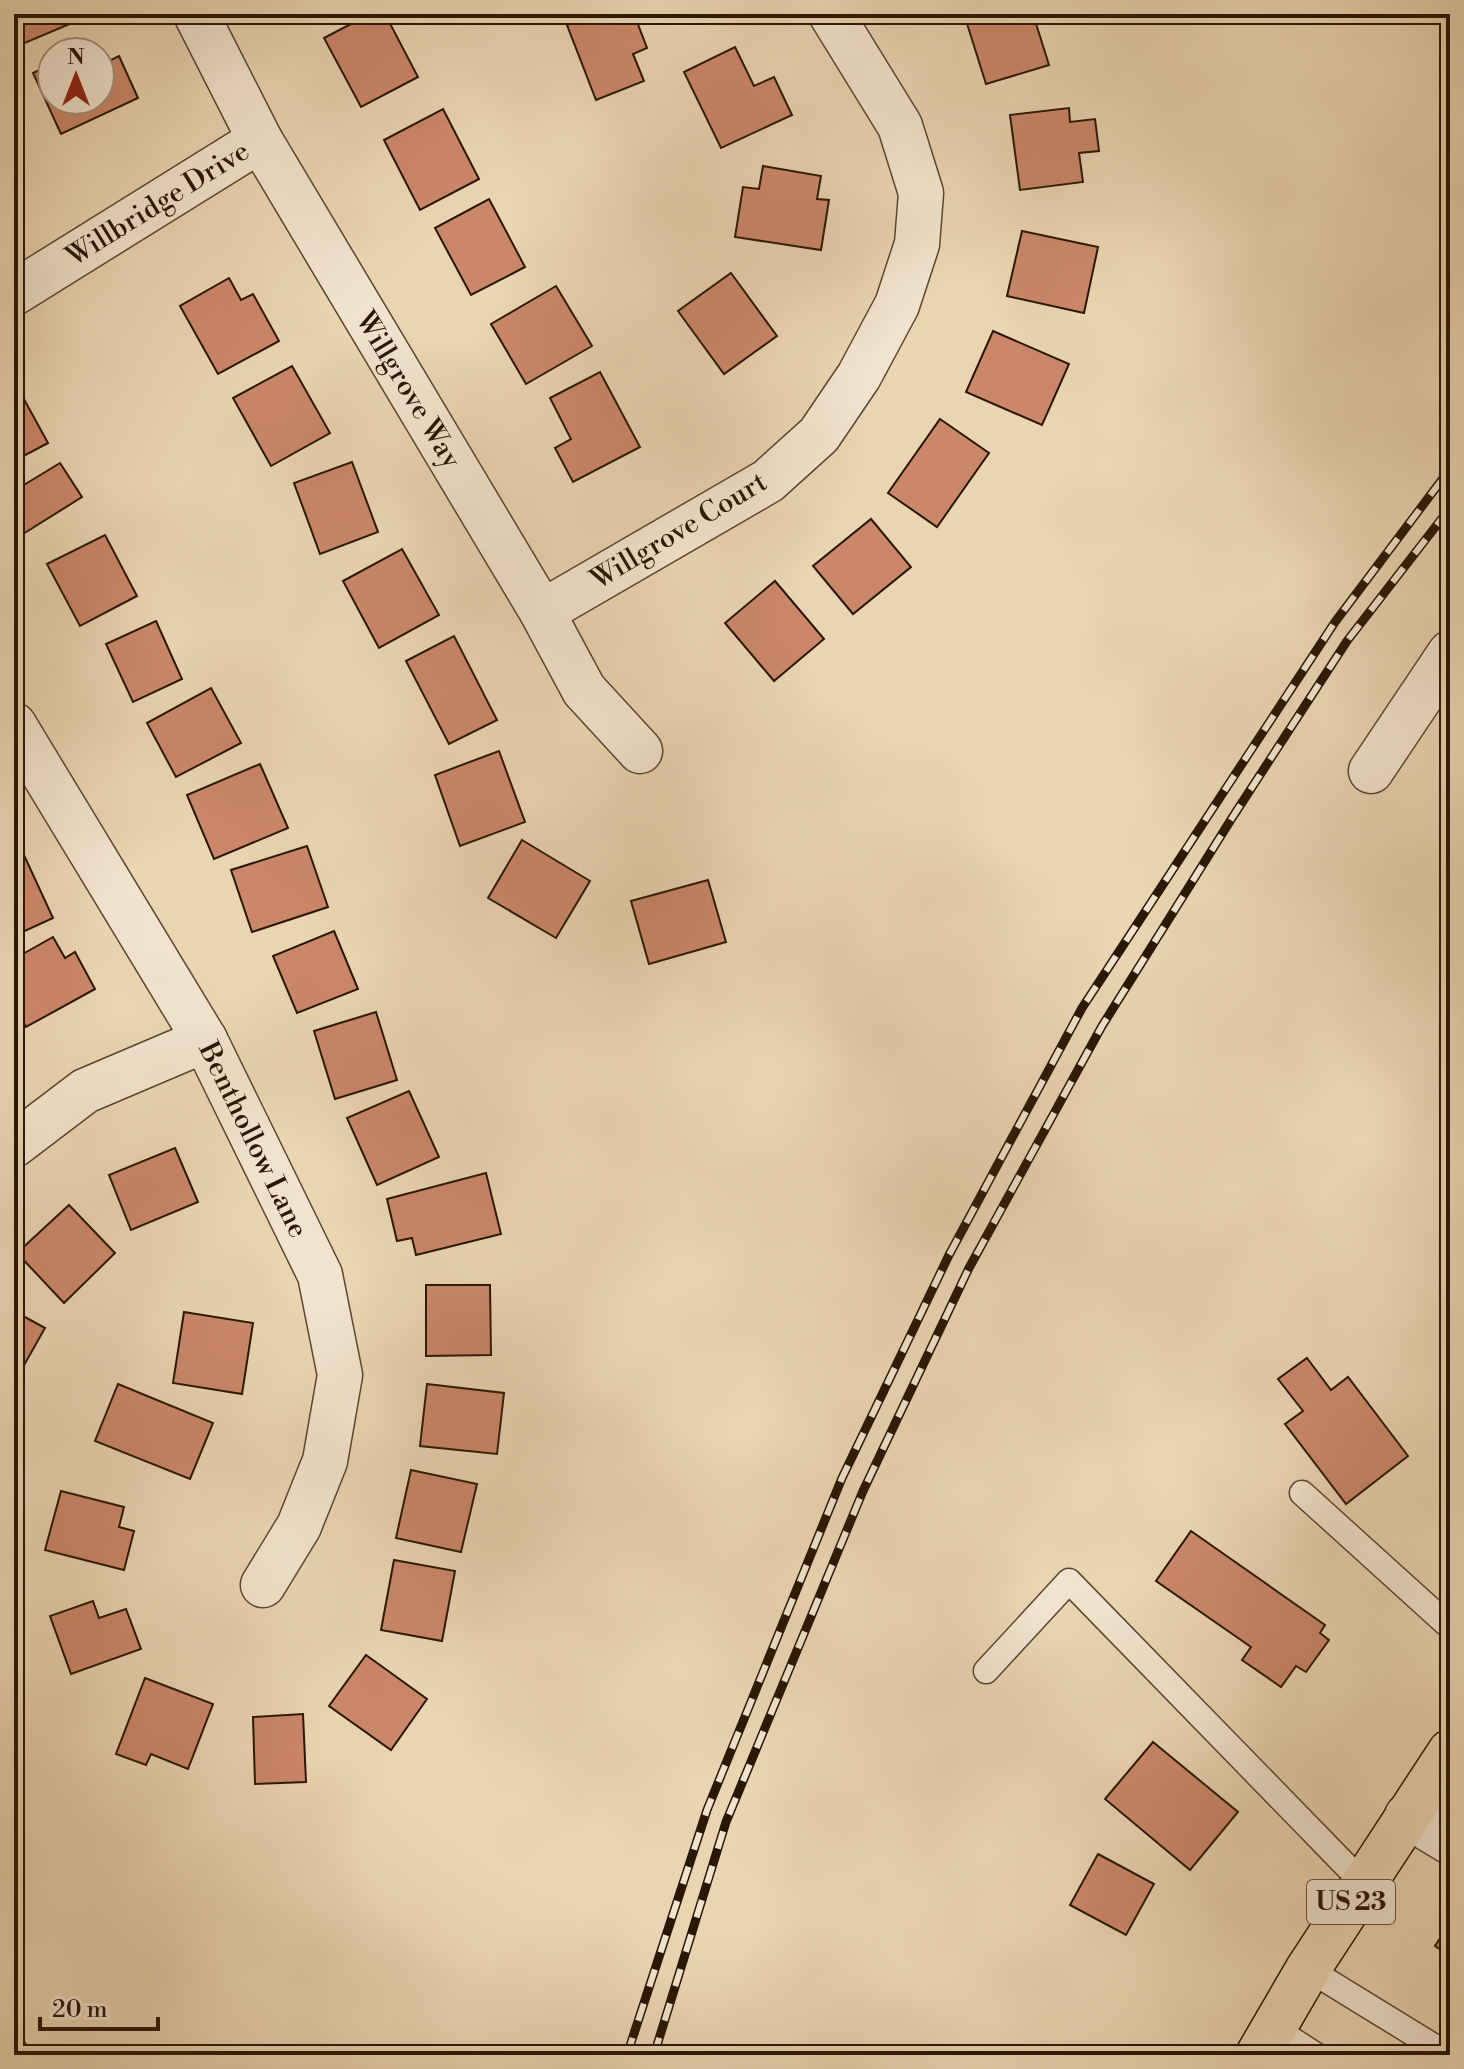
<svg xmlns="http://www.w3.org/2000/svg" width="1464" height="2069" font-family="'Libre Bodoni',serif">
<style>
.building{fill:#cb876a;stroke:#291703;stroke-width:2}
.lines{fill:none;stroke-linecap:round;stroke-linejoin:round}
.service-casing{stroke:#59462f;stroke-width:27}
.minor-casing{stroke:#59462f;stroke-width:47}
.primary-casing{stroke:#291703;stroke-width:47}
.service{stroke:#f1e3cd;stroke-width:24}
.minor{stroke:#f1e3cd;stroke-width:44}
.primary{stroke:#ead4b2;stroke-width:44}
.rail-casing{stroke:#291703;stroke-width:9}
.rail{stroke:#f1e3cd;stroke-width:6;stroke-dasharray:18;stroke-linecap:butt}
.labels{text-anchor:middle;dominant-baseline:central;stroke-width:6;stroke-linejoin:round;paint-order:stroke}
.shield{fill:#f1e3cd;stroke:#655440;stroke-width:2}
.shield-label{font-size:26px;font-weight:bold;fill:#291703}
.street-label{font-size:28px;fill:#291703;stroke:#f1e3cd}
</style>
<rect width="100%" height="100%" fill="#ead4b2"/>
<filter id="stains"><feTurbulence type="fractalNoise" baseFrequency=".0025" numOctaves="4"/><feColorMatrix values="0 0 0 0 .2 0 0 0 0 .09 0 0 0 0 .02 0 0 0 .5 -.17"/></filter>
<radialGradient id="worn" r=".72"><stop offset=".6" stop-color="#630" stop-opacity="0"/><stop offset="1" stop-color="#630" stop-opacity=".3"/></radialGradient>
<g class="building">
<path d="M14 14H84L86 17 20 45 14 32Z"/>
<path d="M370 14H385L418 77 361 107 324 38Z"/>
<path d="M596 14H634L647 48 633 54 644 81 596 100 567 25Z"/>
<path d="M964 14H1033L1049 65 986 84Z"/>
<path d="M735 47 754 86 774 77 792 115 721 148 684 72Z"/>
<path d="M119 56 138 98 61 134 33 73 52 64V100H100V59L103 64Z"/>
<path d="M1069 108 1070 122 1095 119 1099 151 1079 153 1083 182 1020 190 1010 115Z"/>
<path d="M443 109 479 179 420 210 384 140Z"/>
<path d="M763 166 821 176 817 199 829 200 821 250 735 237 743 187 759 189Z"/>
<path d="M489 199 525 267 471 295 435 228Z"/>
<path d="M1022 231 1098 247 1084 313 1007 296Z"/>
<path d="M731 273 777 336 724 374 678 311Z"/>
<path d="M229 278 241 300 253 294 279 341 218 374 180 306Z"/>
<path d="M556 286 592 346 526 384 491 324Z"/>
<path d="M993 331 1069 364 1042 425 966 392Z"/>
<path d="M292 366 330 433 271 466 233 398Z"/>
<path d="M600 372 640 447 573 482 555 448 571 439 550 398Z"/>
<path d="M19 390 48 443 14 461V393Z"/>
<path d="M940 419 989 453 937 527 888 493Z"/>
<path d="M352 462 378 532 320 554 294 483Z"/>
<path d="M60 463 82 497 23 534 14 520V491Z"/>
<path d="M871 519 911 567 853 614 813 566Z"/>
<path d="M105 535 137 596 80 626 47 564Z"/>
<path d="M402 549 439 615 379 648 343 581Z"/>
<path d="M775 581 824 639 774 681 725 623Z"/>
<path d="M156 621 182 679 133 702 106 644Z"/>
<path d="M454 636 497 720 449 744 406 661Z"/>
<path d="M211 688 241 743 176 777 147 723Z"/>
<path d="M499 751 525 822 460 846 435 775Z"/>
<path d="M260 764 288 828 214 859 187 795Z"/>
<path d="M522 840 590 881 556 938 488 898Z"/>
<path d="M307 846 328 907 252 932 231 870Z"/>
<path d="M23 853 53 918 14 936V857Z"/>
<path d="M708 880 726 942 649 964 631 901Z"/>
<path d="M334 931 358 989 297 1013 273 956Z"/>
<path d="M53 937 65 958 75 952 95 989 26 1027 14 1005V959Z"/>
<path d="M376 1012 397 1080 335 1099 314 1031Z"/>
<path d="M409 1091 439 1157 377 1185 347 1118Z"/>
<path d="M175 1148 198 1202 131 1230 109 1175Z"/>
<path d="M486 1173 501 1234 416 1255 412 1238 397 1241 387 1199Z"/>
<path d="M69 1205 115 1253 64 1303 17 1253Z"/>
<path d="M426 1285H490L491 1355 426 1356Z"/>
<path d="M14 1311 45 1328 14 1383Z"/>
<path d="M184 1312 253 1323 242 1394 173 1383Z"/>
<path d="M1307 1358 1331 1390 1348 1377 1408 1456 1346 1504 1285 1424 1303 1411 1278 1379Z"/>
<path d="M118 1384 213 1423 190 1479 95 1441Z"/>
<path d="M427 1384 504 1393 497 1454 420 1446Z"/>
<path d="M411 1470 477 1484 461 1552 396 1538Z"/>
<path d="M61 1491 124 1507 119 1527 134 1531 124 1570 45 1550Z"/>
<path d="M1191 1531 1325 1625 1320 1633 1329 1640 1306 1672 1296 1666 1281 1687 1242 1660 1251 1647 1156 1581Z"/>
<path d="M394 1560 455 1571 442 1641 381 1630Z"/>
<path d="M93 1601 99 1618 126 1609 141 1649 71 1674 50 1616Z"/>
<path d="M366 1655 427 1699 391 1750 329 1706Z"/>
<path d="M145 1678 213 1704 188 1769 151 1754 146 1765 116 1754Z"/>
<path d="M303 1714 306 1782 255 1784 253 1717Z"/>
<path d="M1153 1742 1238 1812 1190 1870 1105 1799Z"/>
<path d="M1098 1854 1154 1884 1126 1935 1070 1905Z"/>
<path d="M1450 1923V1956L1435 1946Z"/>
<path d="M14 2029 34 2055H14Z"/>
</g>
<g class="lines">
<g class="service-casing">
<g id="service">
<path d="M1302 1493 1450 1627"/>
<path d="M986 1671 1069 1581 1363 1883"/>
<path d="M1308 1969 1448 2055"/>
<path d="M1274 2028 1316 2055"/>
</g>
</g>
<g class="minor-casing">
<g id="minor">
<path d="M196 14 260 140 542 612 584 690 640 751"/>
<path d="M14 293 260 140"/>
<path d="M542 612 768 481 819 435 859 376 897 305 917 244 921 193 900 126 831 14"/>
<path d="M14 725 205 1040 320 1275 340 1375 325 1461 299 1526 263 1585"/>
<path d="M1371 771 1450 653"/>
<path d="M14 1145 85 1091 205 1040"/>
<path d="M1407 1816 1450 1842"/>
</g>
</g>
<g class="primary-casing">
<path id="primary" d="M1258 2055 1308 1969 1450 1752"/>
</g>
<use href="#service" class="service"/>
<use href="#minor" class="minor"/>
<use href="#primary" class="primary"/>
<g class="rail-casing">
<g id="rail">
<path d="M627 2055 707 1810 842 1478 949 1255 1082 1008 1335 622 1450 469"/>
<path d="M654 2055 726 1822 863 1491 969 1268 1102 1026 1232 818 1347 641 1450 508"/>
</g>
</g>
<use href="#rail" class="rail"/>
</g>
<g class="labels">
<rect class="shield" x="1307" y="1880" width="88" height="44" rx="6"/>
<g class="shield-label">
<text x="1351" y="1902">US 23</text>
</g>
<g class="street-label">
<text transform="translate(158 204) rotate(-32)">Willbridge Drive</text>
<text transform="translate(408 390) rotate(59)">Willgrove Way</text>
<text transform="translate(679 531) rotate(-31)">Willgrove Court</text>
<text transform="translate(253 1140) rotate(64)">Benthollow Lane</text>
</g>
</g>
<rect width="1464" height="2069" fill="none" stroke="#ead4b2" stroke-width="48"/>
<rect x="16" y="16" width="1432" height="2037" fill="none" stroke="#291703" stroke-width="4"/>
<rect x="24" y="24" width="1416" height="2021" fill="none" stroke="#291703" stroke-width="2"/>
<g transform="translate(76 76)"><circle r="38" fill="#f1e3cd" stroke="#a1917c" stroke-width="2"/>
<path d="M0-6L14 30L0 20L-14 30Z" fill="#8f2418"/>
<text y="-12" font-size="22" font-weight="bold" text-anchor="middle" fill="#291703">N</text>
</g>
<path d="M40 2017v12h118v-12" fill="none" stroke="#291703" stroke-width="4"/>
<text x="52" y="2017" font-size="24" fill="#291703" stroke="#f1e3cd" stroke-width="6" paint-order="stroke">20 m</text>
<rect width="100%" height="100%" filter="url(#stains)"/>
<rect width="100%" height="100%" fill="url(#worn)"/>
</svg>
